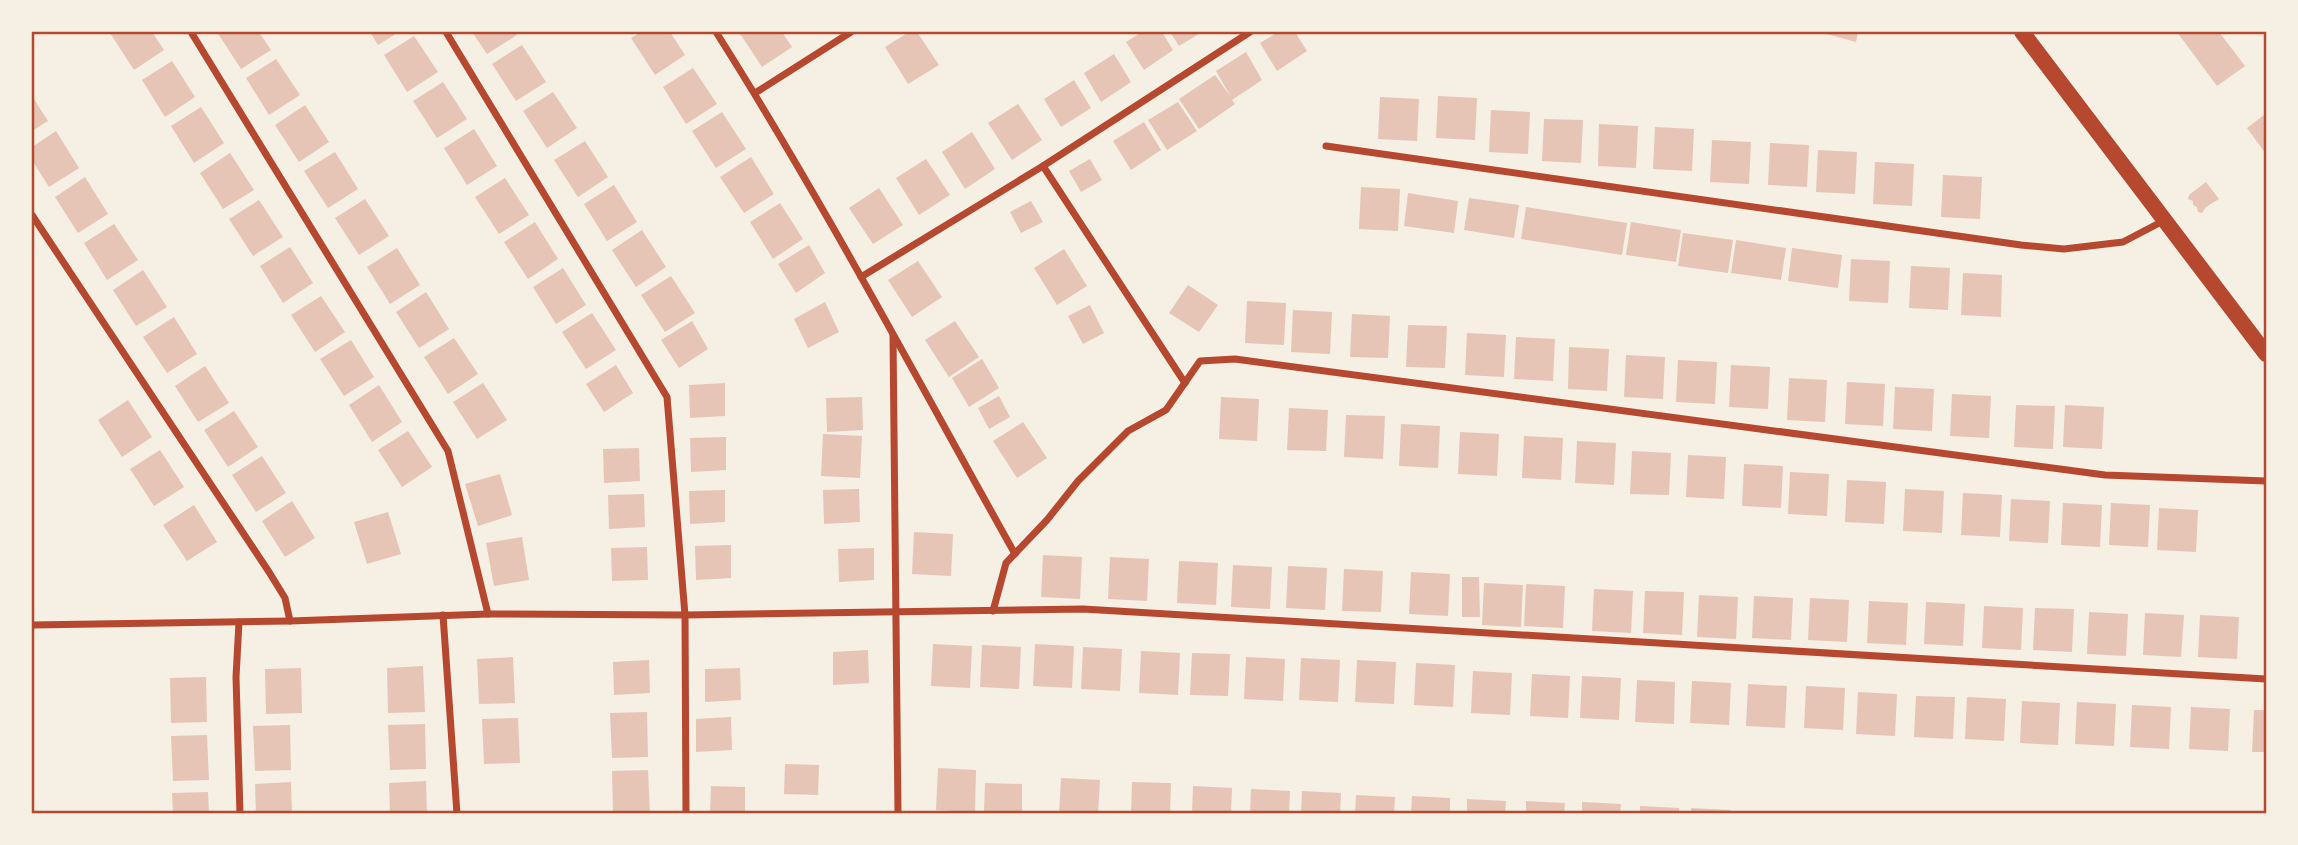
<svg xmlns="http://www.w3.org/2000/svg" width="2298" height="845" font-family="'Golos Text',sans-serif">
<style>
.building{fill:#e6c5b7}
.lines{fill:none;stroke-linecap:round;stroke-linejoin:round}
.minor{stroke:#b5482f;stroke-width:7}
.primary{stroke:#b5482f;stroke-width:16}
.neatline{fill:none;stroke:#b5482f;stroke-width:2.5}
</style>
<rect width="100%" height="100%" fill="#f6efe4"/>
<g class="building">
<path d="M112 32H152L164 50 134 70 110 33Z"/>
<path d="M217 32H259L271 50 241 69Z"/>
<path d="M370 32H399L378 45Z"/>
<path d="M472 32H515L517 35 487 54Z"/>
<path d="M641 32H670L685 55 655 75 631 38Z"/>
<path d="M739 32H782L792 47 762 67Z"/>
<path d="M909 32H917L939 65 908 84 885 47Z"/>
<path d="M1142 32H1162L1173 50 1144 70 1126 42Z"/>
<path d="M1170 32H1202L1179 46Z"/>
<path d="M1278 32H1295L1307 51 1277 71 1260 43Z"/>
<path d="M1819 32H1858L1856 42Z"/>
<path d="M2177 32H2219L2245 66 2217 86Z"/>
<path d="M414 36 438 72 407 92 384 55Z"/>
<path d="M522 45 546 82 516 101 492 64Z"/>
<path d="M1246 52 1262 80 1232 100 1235 104 1199 129 1179 99 1215 75 1231 97 1216 71Z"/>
<path d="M1114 54 1131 82 1101 102 1084 73Z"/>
<path d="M276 59 300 95 269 115 246 78Z"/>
<path d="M172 61 195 97 165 117 142 80Z"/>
<path d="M693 68 717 104 686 124 663 87Z"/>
<path d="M1074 80 1091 108 1061 127 1044 99Z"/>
<path d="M443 82 467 119 437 138 413 101Z"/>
<path d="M553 92 577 128 547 148 523 111Z"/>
<path d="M32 96 48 121 32 131Z"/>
<path d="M1438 96 1477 98 1475 140 1436 138Z"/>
<path d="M1380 97 1419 99 1417 141 1378 139Z"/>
<path d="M1178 102 1197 131 1167 150 1148 120Z"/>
<path d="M1018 104 1042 140 1012 160 988 123Z"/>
<path d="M305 105 329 142 299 162 275 125Z"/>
<path d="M201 107 224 143 194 163 171 126Z"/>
<path d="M1491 110 1530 112 1528 154 1489 152Z"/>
<path d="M722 112 746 149 716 168 692 131Z"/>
<path d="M2264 115 2266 118V154L2247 128Z"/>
<path d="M1544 119 1583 120 1581 163 1542 161Z"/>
<path d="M1144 122 1161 150 1131 170 1113 141Z"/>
<path d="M1599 124 1638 126 1636 168 1598 166Z"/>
<path d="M1655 127 1694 129 1692 171 1653 169Z"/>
<path d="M474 129 497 166 467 185 444 148Z"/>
<path d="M56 131 79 168 49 187 32 160V147Z"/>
<path d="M972 132 995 169 965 189 942 152Z"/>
<path d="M1712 140 1751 142 1749 184 1710 182Z"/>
<path d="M585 141 608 177 578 197 554 160Z"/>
<path d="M1770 143 1809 145 1807 187 1768 185Z"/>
<path d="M1818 150 1857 152 1855 194 1816 192Z"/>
<path d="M335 152 358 189 328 208 304 171Z"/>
<path d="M230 153 254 190 223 209 200 173Z"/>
<path d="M751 157 774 194 744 213 720 177Z"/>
<path d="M926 159 950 195 919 215 896 178Z"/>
<path d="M1090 159 1102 180 1081 192 1069 171Z"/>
<path d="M1875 162 1914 164 1912 206 1873 204Z"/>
<path d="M1943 175 1982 177 1980 219 1941 217Z"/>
<path d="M85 177 108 214 78 233 55 197Z"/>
<path d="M505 178 529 215 499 234 475 197Z"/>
<path d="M2206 182 2219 199 2206 207 2202 213 2198 212 2197 207 2193 205V201L2188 199 2189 195Z"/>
<path d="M614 185 637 222 607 241 584 204Z"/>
<path d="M1361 187 1400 189 1398 231 1359 229Z"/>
<path d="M879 188 903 225 873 244 849 208Z"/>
<path d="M1408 193 1458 201 1454 233 1404 226Z"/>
<path d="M1469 198 1519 205 1514 238 1464 230Z"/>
<path d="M365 199 389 236 359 255 335 218Z"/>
<path d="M259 200 283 237 253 256 229 219Z"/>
<path d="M1031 201 1043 222 1021 233 1010 212Z"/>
<path d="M780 203 803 239 773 259 750 222Z"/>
<path d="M1526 207 1627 223 1622 255 1521 239Z"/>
<path d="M535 222 558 259 528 279 504 242Z"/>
<path d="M1631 222 1681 230 1676 262 1626 255Z"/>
<path d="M114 224 138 260 107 280 84 243Z"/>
<path d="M642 230 666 267 636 287 612 250Z"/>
<path d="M1683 233 1733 240 1728 273 1678 266Z"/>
<path d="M1736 240 1786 248 1781 280 1731 273Z"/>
<path d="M809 245 825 273 796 293 778 264Z"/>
<path d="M290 247 313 283 283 303 260 266Z"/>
<path d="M397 248 420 285 390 304 367 267Z"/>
<path d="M1792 248 1842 255 1838 288 1788 281Z"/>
<path d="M1064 249 1087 286 1057 305 1034 268Z"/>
<path d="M1851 259 1890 261 1888 303 1849 301Z"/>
<path d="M918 261 942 297 912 317 888 280Z"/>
<path d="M1911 266 1950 268 1948 310 1909 308Z"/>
<path d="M563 268 586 305 556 324 533 287Z"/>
<path d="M143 270 167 307 136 326 113 290Z"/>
<path d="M1963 273 2002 275 2001 317 1961 315Z"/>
<path d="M671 276 695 313 665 332 641 295Z"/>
<path d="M1188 285 1218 305 1199 332 1169 313Z"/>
<path d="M426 292 449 329 419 348 396 312Z"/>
<path d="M321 296 345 332 315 352 291 315Z"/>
<path d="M1247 301 1286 303 1284 345 1245 343Z"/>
<path d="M825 302 839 332 808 348 794 319Z"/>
<path d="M1090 305 1104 333 1083 344 1068 316Z"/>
<path d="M1293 310 1332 312 1330 354 1291 352Z"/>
<path d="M592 313 616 350 586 369 562 332Z"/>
<path d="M1352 314 1390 316 1388 358 1350 357Z"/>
<path d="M174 317 197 354 167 373 143 337Z"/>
<path d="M692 321 708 349 679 368 661 340Z"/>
<path d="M955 321 979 357 949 377 925 340Z"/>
<path d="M1408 325 1447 326 1445 368 1406 367Z"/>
<path d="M1467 333 1506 335 1504 377 1465 375Z"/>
<path d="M1516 337 1555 339 1553 381 1514 379Z"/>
<path d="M454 338 478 374 448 394 424 357Z"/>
<path d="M351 340 374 377 344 396 320 359Z"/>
<path d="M1569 347 1609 349 1607 391 1568 389Z"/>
<path d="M1626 355 1665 357 1663 399 1624 397Z"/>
<path d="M982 359 999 388 969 407 952 378Z"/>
<path d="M1678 360 1717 362 1715 404 1676 402Z"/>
<path d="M616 365 633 393 604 412 586 384Z"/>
<path d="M1731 365 1770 367 1768 409 1729 407Z"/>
<path d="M205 366 229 403 198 422 175 386Z"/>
<path d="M1789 378 1827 380 1825 422 1787 420Z"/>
<path d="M1847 382 1885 384 1883 426 1845 424Z"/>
<path d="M483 383 507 420 477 439 453 402Z"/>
<path d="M725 383V416L690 418 689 385Z"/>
<path d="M379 385 402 422 372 442 349 405Z"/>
<path d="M1895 387 1934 389 1932 431 1893 429Z"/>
<path d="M1952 394 1991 396 1989 438 1950 436Z"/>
<path d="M999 396 1010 417 989 429 978 408Z"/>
<path d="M862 397 863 430 827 432 826 398Z"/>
<path d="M1221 397 1259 399 1257 441 1219 439Z"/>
<path d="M128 400 152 437 122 457 98 420Z"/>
<path d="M2016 405 2055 406 2053 449 2014 447Z"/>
<path d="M2065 405 2104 407 2102 449 2063 447Z"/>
<path d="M1289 408 1328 410 1326 451 1287 450Z"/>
<path d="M234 411 258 447 228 467 204 430Z"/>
<path d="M1346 415 1385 416 1383 459 1344 457Z"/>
<path d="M1023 422 1047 458 1017 478 993 441Z"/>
<path d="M1401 424 1440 426 1438 468 1399 466Z"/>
<path d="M408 431 432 467 402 487 378 450Z"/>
<path d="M1460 432 1499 434 1497 476 1458 474Z"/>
<path d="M823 434 862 436 860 478 821 476Z"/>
<path d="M1524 436 1563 438 1561 480 1522 478Z"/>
<path d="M726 437V470L691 472 690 438Z"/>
<path d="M1577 441 1616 443 1614 485 1575 483Z"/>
<path d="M639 448 640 481 604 483 603 449Z"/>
<path d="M160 450 184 487 154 506 130 469Z"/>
<path d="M1632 451 1671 453 1669 495 1630 494Z"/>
<path d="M1688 455 1726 457 1724 499 1686 497Z"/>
<path d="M262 456 286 493 256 512 232 475Z"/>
<path d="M1744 464 1783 466 1781 508 1742 506Z"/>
<path d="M1790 472 1829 474 1827 516 1788 514Z"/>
<path d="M500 474 512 515 478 526 465 484Z"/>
<path d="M1847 480 1886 482 1884 524 1845 522Z"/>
<path d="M859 489 860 522 824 524 823 490Z"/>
<path d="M1905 489 1944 491 1942 533 1903 531Z"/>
<path d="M725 490V522L690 524 689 491Z"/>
<path d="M1963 493 2002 495 2000 537 1961 535Z"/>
<path d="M644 494 645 527 609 529 608 495Z"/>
<path d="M2011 499 2050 501 2048 543 2009 541Z"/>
<path d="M292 501 315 538 285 557 262 521Z"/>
<path d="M2063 503 2102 505 2100 547 2061 545Z"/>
<path d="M2111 503 2150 505 2148 547 2109 545Z"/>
<path d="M194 505 217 542 187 561 163 525Z"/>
<path d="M2159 508 2198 510 2196 552 2157 550Z"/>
<path d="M388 512 401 554 367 564 354 522Z"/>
<path d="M914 532 953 534 951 576 912 574Z"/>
<path d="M522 537 529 580 494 586 486 543Z"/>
<path d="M731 545V578L696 580 695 546Z"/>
<path d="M647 547 648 580 612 581 611 548Z"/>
<path d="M874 548V580L839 582 838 549Z"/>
<path d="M1043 555 1082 557 1080 599 1041 597Z"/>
<path d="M1110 557 1149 559 1147 601 1108 599Z"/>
<path d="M1179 561 1218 563 1216 605 1177 603Z"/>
<path d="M1233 565 1272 567 1270 609 1231 607Z"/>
<path d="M1288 566 1327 568 1325 610 1286 608Z"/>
<path d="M1344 569 1383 571 1381 612 1342 611Z"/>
<path d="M1411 572 1450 574 1448 616 1409 614Z"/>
<path d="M1462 577H1479L1480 617H1462Z"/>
<path d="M1484 583 1523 585 1521 627 1482 625Z"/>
<path d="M1526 584 1565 586 1563 628 1524 626Z"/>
<path d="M1594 589 1633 591 1631 633 1592 631Z"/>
<path d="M1645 591 1684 592 1682 635 1643 633Z"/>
<path d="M1699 595 1738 597 1736 639 1697 637Z"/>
<path d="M1754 596 1793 598 1791 640 1752 638Z"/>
<path d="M1810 598 1849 600 1847 642 1808 640Z"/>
<path d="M1869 601 1908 603 1906 645 1867 643Z"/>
<path d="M1926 602 1965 604 1963 646 1924 644Z"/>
<path d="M1984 606 2023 608 2021 650 1982 648Z"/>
<path d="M2035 608 2074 609 2072 652 2033 650Z"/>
<path d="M2089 612 2128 614 2126 656 2087 654Z"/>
<path d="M2145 613 2184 615 2181 657 2143 655Z"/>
<path d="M2200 615 2239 617 2237 659 2198 657Z"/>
<path d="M933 644 972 646 970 688 931 686Z"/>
<path d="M1035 644 1074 646 1072 688 1033 686Z"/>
<path d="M982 645 1021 647 1019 689 980 687Z"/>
<path d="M1083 647 1122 649 1120 691 1081 689Z"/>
<path d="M868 650 869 683 833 685V652Z"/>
<path d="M1141 651 1180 653 1178 695 1139 693Z"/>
<path d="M1192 653 1230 654 1228 696 1190 695Z"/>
<path d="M513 657 515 703 479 704 477 659Z"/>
<path d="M1246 657 1285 659 1283 701 1244 699Z"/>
<path d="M1301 658 1340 660 1338 702 1299 700Z"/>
<path d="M649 660 650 693 614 695 613 662Z"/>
<path d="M1357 660 1396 662 1394 704 1355 702Z"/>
<path d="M1416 663 1455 665 1453 707 1414 705Z"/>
<path d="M423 666 425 712 388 713 387 668Z"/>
<path d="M301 668 302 713 266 714 265 669Z"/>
<path d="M740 668 741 700 705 702V669Z"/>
<path d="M1473 671 1512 673 1510 715 1471 713Z"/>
<path d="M1532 674 1570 676 1568 718 1530 716Z"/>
<path d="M1582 676 1621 678 1619 720 1580 718Z"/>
<path d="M206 677 207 722 171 723 170 678Z"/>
<path d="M1637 680 1675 682 1674 724 1635 722Z"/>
<path d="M1692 681 1731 683 1729 725 1690 723Z"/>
<path d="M1748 684 1787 686 1785 728 1746 726Z"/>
<path d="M1806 686 1845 688 1843 730 1804 728Z"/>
<path d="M1858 692 1897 694 1895 736 1856 734Z"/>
<path d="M1916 696 1955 697 1953 739 1914 737Z"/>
<path d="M1967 697 2006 699 2004 741 1965 739Z"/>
<path d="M2022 701 2060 703 2058 745 2020 743Z"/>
<path d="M2077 702 2116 704 2114 746 2075 744Z"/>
<path d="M2132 705 2171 707 2169 749 2130 747Z"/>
<path d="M2191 707 2230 709 2228 751 2189 749Z"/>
<path d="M2254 710H2266V752H2252Z"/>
<path d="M647 712 648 757 612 758 610 713Z"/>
<path d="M731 717 732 750 696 752V719Z"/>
<path d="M518 718 520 763 484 764 482 719Z"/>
<path d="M425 724 426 769 390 770 388 725Z"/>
<path d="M290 725 291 770 255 771 253 726Z"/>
<path d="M207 735 209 780 173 781 171 736Z"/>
<path d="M785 764 819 765 818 795 784 794Z"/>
<path d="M938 768 976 770 975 812 936 810Z"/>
<path d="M648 770 650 814H613L612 771Z"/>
<path d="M1061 778 1100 780 1098 814H1059Z"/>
<path d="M426 781 427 814H390L389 783Z"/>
<path d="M291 782 292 814H256L255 784Z"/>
<path d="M1132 782 1171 783 1170 814H1131Z"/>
<path d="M985 783 1022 784V813L984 812Z"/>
<path d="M711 786 745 787V814H710Z"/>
<path d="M1193 786 1232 788 1231 814H1192Z"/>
<path d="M1251 789 1290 791 1289 814H1250Z"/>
<path d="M1302 791 1341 793 1340 814H1301Z"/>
<path d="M208 792 209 814H173L172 793Z"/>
<path d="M1356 795 1395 797 1394 814H1355Z"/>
<path d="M1412 796 1450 798V814H1411Z"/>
<path d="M1467 799 1506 801 1505 814H1467Z"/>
<path d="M1526 801 1565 803 1564 814H1526Z"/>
<path d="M1582 802 1621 804 1620 814H1582Z"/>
<path d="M1640 806 1679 808V814H1640Z"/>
<path d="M1691 808 1730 810V814H1691Z"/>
</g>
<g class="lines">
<g class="minor">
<path d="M191 32 448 451 488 614"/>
<path d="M446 32 667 397 685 615 686 814"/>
<path d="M716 32C823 201 917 379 1015 554"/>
<path d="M755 93 851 32"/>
<path d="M1326 146 2021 245 2064 249 2123 242 2165 220"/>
<path d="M1043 166 1185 383"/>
<path d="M32 215 269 572 285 598 290 621"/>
<path d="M861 277 1043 166 1250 32"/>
<path d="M893 336 898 814"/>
<path d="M993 611 1006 563 1047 520 1078 481 1128 431 1166 410 1200 361 1235 359 2105 475 2266 481"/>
<path d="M443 615 457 814"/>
<path d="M239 622 236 677 240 814"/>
<path d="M32 625 290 621 488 614 685 615 1083 609 2266 679"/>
</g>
<path class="primary" d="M2022 32 2266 354"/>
</g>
<rect width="2298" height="845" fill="none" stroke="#f6efe4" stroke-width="66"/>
<rect x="33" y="33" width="2232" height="779" class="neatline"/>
</svg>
